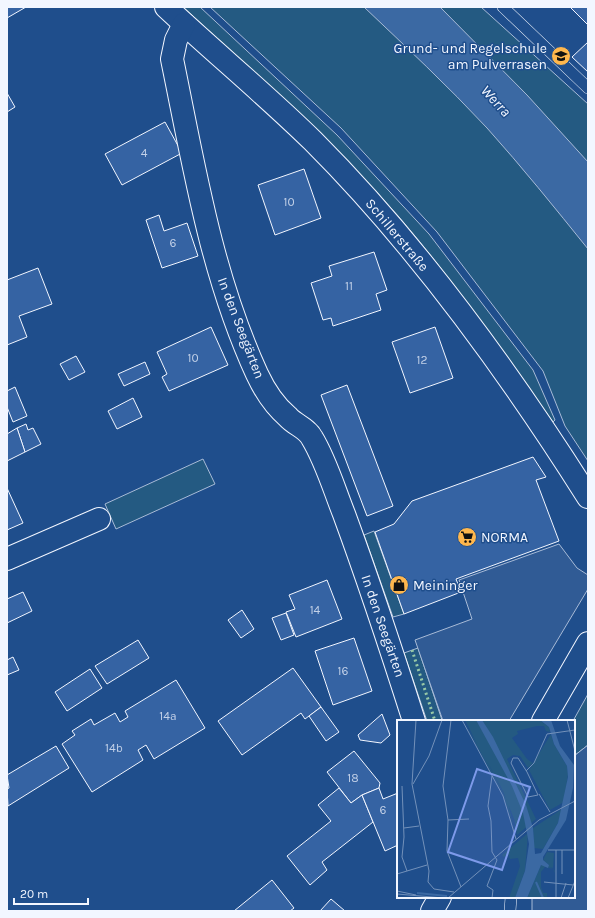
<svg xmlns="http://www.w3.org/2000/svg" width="595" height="918" font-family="Karla,sans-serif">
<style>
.green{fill:#245a82;stroke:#a8bbd7}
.parking{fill:#305b95;stroke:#a8bbd7}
.water{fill:#3b69a3;stroke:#a8bbd7}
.building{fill:#3563a3;stroke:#f2f6ff}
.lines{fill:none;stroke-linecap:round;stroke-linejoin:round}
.lane-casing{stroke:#f2f6ff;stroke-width:12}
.street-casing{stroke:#f2f6ff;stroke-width:24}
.secondary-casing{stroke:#f2f6ff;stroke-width:24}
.lane{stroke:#1f4e8c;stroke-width:11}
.street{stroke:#1f4e8c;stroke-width:22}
.secondary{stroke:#1f4e8c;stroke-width:22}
.hedge{stroke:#97c8a6;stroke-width:3;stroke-dasharray:2 3;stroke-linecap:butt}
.labels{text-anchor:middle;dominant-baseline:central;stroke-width:3;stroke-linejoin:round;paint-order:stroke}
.number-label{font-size:12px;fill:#c3d1e8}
.poi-label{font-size:14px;fill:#f2f6ff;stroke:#1f4e8c;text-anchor:start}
.street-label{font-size:14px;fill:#f2f6ff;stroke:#1f4e8c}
.water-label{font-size:15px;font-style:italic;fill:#f2f6ff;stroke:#1f4e8c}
.inset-river{fill:none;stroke:#3b69a3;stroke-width:2}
.inset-road{fill:none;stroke:#7391ba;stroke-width:1}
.view{fill:#7d9aea;fill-opacity:0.15;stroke:#7d9aea;stroke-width:2}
.inset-edge{fill:none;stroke:#f2f6ff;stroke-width:2}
</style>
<rect width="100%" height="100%" fill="#1f4e8c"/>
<g class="green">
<path d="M183 7H200L337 135 429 234 533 370 555 420 553 422C502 353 455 282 399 217 333 141 257 75 183 7Z"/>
<path d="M210 7H481L588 104V461L565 426 543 371 437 232 341 128Z"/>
<path d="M203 459 215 484 116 529 105 504Z"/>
<path d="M374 531 404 614 393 617 364 535Z"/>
<path d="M418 648 442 720 441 721H427L404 653Z"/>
<path d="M588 694V745L574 756 573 721Z"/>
</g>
<g class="parking">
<path d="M559 544 577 568 588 575V589L509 721H443L415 640 472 619 459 580Z"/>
<path d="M588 745V911H532V897H574V756Z"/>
</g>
<path class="water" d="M364 7H440L527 95 588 162V249C555 208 522 167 487 128 448 86 405 46 364 7Z"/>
<g class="building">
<path d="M7 7H26L7 18Z"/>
<path d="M570 7H588V25Z"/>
<path d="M588 42V72L572 57Z"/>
<path d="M7 93 15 107 7 112Z"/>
<path d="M165 122 182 153 122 185 105 154Z"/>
<path d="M304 169 321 218 275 235 258 185Z"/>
<path d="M159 215 164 231 187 223 198 256 162 268 146 220Z"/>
<path d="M374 252 387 290 376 294 381 310 333 326 331 318 323 320 311 283 332 276 329 266Z"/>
<path d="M38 268 52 304 19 316 27 337 7 345V280Z"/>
<path d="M211 327 228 365 169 391 162 377 167 374 157 352Z"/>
<path d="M435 327 453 378 410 393 392 342Z"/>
<path d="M76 356 85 372 69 380 60 364Z"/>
<path d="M145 362 150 374 124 386 118 374Z"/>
<path d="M347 385 393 506 367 516 321 395Z"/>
<path d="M15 387 27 416 13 422 7 407V391Z"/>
<path d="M133 398 142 417 117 429 108 411Z"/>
<path d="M26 424 28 430 33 428 41 444 25 452 17 428Z"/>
<path d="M17 428 25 452 7 461V434Z"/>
<path d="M533 457 546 477 536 480 559 541 456 579 461 592 404 614 375 532 394 524 412 501Z"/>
<path d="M7 488 23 523 7 530Z"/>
<path d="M327 580 342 619 296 637 286 612 295 609 289 595Z"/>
<path d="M23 592 32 611 7 623V599Z"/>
<path d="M242 610 254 629 241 638 228 620Z"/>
<path d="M286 613 294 635 281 640 272 618Z"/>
<path d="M354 638 372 691 333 705 315 651Z"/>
<path d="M138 640 149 658 107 684 95 666Z"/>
<path d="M13 657 19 670 7 675V660Z"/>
<path d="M293 668 321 707 305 719 301 713 242 755 218 721Z"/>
<path d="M90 669 102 688 67 711 55 692Z"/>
<path d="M176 680 205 728 154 759 146 745 138 750 143 760 92 792 62 744 75 735 72 731 91 719 94 725 115 713 120 722 128 717 125 711Z"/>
<path d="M321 707 339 732 326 741 309 716Z"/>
<path d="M382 714 390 735 381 743 360 740 358 735Z"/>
<path d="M56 746 69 768 8 806 7 789 9 788 7 775Z"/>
<path d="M354 751 380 783 379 788 362 795 351 803 327 772Z"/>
<path d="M339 788 351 803 362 795 373 822 322 862 327 870 310 885 287 856 331 821 318 805Z"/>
<path d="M379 788 383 799 398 793V845L385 851 362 795Z"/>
<path d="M272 880 294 908 290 911H234Z"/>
<path d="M331 899 345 911H320Z"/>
</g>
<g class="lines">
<g class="lane-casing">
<g id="lane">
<path d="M503 7 588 88"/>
<path d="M510 911 511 897"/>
</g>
</g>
<g class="street-casing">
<g id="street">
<path d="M166 7C214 52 265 94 313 141 418 246 509 372 588 497"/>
<path d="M184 24 176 40 172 59C194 166 211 274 257 374 264 389 275 406 288 417 295 425 307 428 312 438 326 461 334 489 344 514 369 582 392 652 414 721"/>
<path d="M7 559 99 519"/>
</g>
</g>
<g class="secondary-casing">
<g id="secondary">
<path d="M543 721 588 643"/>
<path d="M432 911 440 897"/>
</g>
</g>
<use href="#lane" class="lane"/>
<use href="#street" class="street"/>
<use href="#secondary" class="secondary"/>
<path class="hedge" d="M412 650 435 721"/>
</g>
<defs>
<g id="school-disc" transform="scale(1)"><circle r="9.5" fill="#ffb74d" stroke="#1f4e8c"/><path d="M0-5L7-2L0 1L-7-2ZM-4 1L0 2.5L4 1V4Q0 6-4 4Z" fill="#111"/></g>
<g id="supermarket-disc" transform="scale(1)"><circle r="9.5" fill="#ffb74d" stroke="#1f4e8c"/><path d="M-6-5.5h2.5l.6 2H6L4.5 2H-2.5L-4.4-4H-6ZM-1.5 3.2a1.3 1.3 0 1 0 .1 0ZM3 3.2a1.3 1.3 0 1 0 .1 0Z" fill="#111"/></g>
<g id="shop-disc" transform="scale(1)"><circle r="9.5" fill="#ffb74d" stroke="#1f4e8c"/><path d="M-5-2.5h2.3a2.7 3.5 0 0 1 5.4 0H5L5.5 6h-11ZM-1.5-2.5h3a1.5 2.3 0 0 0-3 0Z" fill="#111"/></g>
</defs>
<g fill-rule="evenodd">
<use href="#school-disc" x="561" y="56"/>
<use href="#supermarket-disc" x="467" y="537"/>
<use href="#shop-disc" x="399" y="585"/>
</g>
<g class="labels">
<g class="number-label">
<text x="144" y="153">4</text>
<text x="289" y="202">10</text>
<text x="173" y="243">6</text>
<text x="349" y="286">11</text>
<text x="193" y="358">10</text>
<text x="422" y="360">12</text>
<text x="315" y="610">14</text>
<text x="343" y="671">16</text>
<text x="168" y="716">14a</text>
<text x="114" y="748">14b</text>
<text x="353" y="778">18</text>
<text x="383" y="810">6</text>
</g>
<g class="poi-label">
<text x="547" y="48" text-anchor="end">Grund- und Regelschule<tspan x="547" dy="16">am Pulverrasen</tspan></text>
<text x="481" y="537">NORMA</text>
<text x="413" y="585">Meininger</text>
</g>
<g class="street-label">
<text transform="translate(397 235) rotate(50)">Schillerstraße</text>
<text transform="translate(241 328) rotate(69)">In den Seegärten</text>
<text transform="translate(383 626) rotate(71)">In den Seegärten</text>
</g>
<g class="water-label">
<text transform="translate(496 101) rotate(47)">Werra</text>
</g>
</g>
<g transform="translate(397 720)">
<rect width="178" height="178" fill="#1f4e8c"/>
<path d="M66 0 80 24 68 0H143L152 7 153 12 149 11 147 6H140L120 11 121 14 115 18 130 39 136 43 131 48 123 36 116 35 110 39 139 99 120 115 117 99 106 71 90 41 111 83 116 104 106 74ZM154 14 157 24 170 46 171 54 167 82 153 90 132 50ZM165 89 161 103 146 129 137 128 136 108ZM131 113 128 151 118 178H112L123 146 121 138 113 139 111 134 107 137 105 135ZM150 132 157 133 156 148 152 147 156 149 158 151V153L156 149 148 147 144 152V167L146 173H150V178H130L144 145H152L146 140Z" fill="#245a82"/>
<path d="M79 0H85L96 17 129 85 136 108 138 134 144 133 161 103 171 57 170 46 157 24 152 7 143 0H154L163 26 177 45 176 68 169 100 146 137V140L152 145 151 148 144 145 130 178H118L128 151 132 124 126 93 115 66Z" fill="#3b69a3"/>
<path class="inset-river" d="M139 162 146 178M20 173 50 176"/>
<path class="inset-road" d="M19 0 15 64 32 151 31 162 37 169 57 172M54 0 46 66 51 100 50 131 64 167M65 0 106 76 119 119M170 0 178 31M116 38H121L130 52 141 75 131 77 114 43ZM129 51 137 43 150 14 178 10M16 64 32 36 45 0M5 66 7 117 5 137 10 151M142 74 153 92M51 100 72 99M7 108 22 106M151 130H178M159 130V178M165 130V154M0 154 30 145M147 162 176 165M0 171 19 175M0 174 47 178M51 178 142 100 178 81M95 178 96 170 90 166 100 140 95 132 94 101 91 86 95 56M164 178 169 163M171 178 178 161"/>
<path class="view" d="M80 49 133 67 105 150 51 132Z"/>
<rect width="178" height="178" class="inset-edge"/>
</g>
<rect width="595" height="918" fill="none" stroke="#f2f6ff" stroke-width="16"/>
<path d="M14 898v6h74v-6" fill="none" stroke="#f2f6ff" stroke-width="2"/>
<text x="20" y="898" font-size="12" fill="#f2f6ff" stroke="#1f4e8c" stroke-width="3" paint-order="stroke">20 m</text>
</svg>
